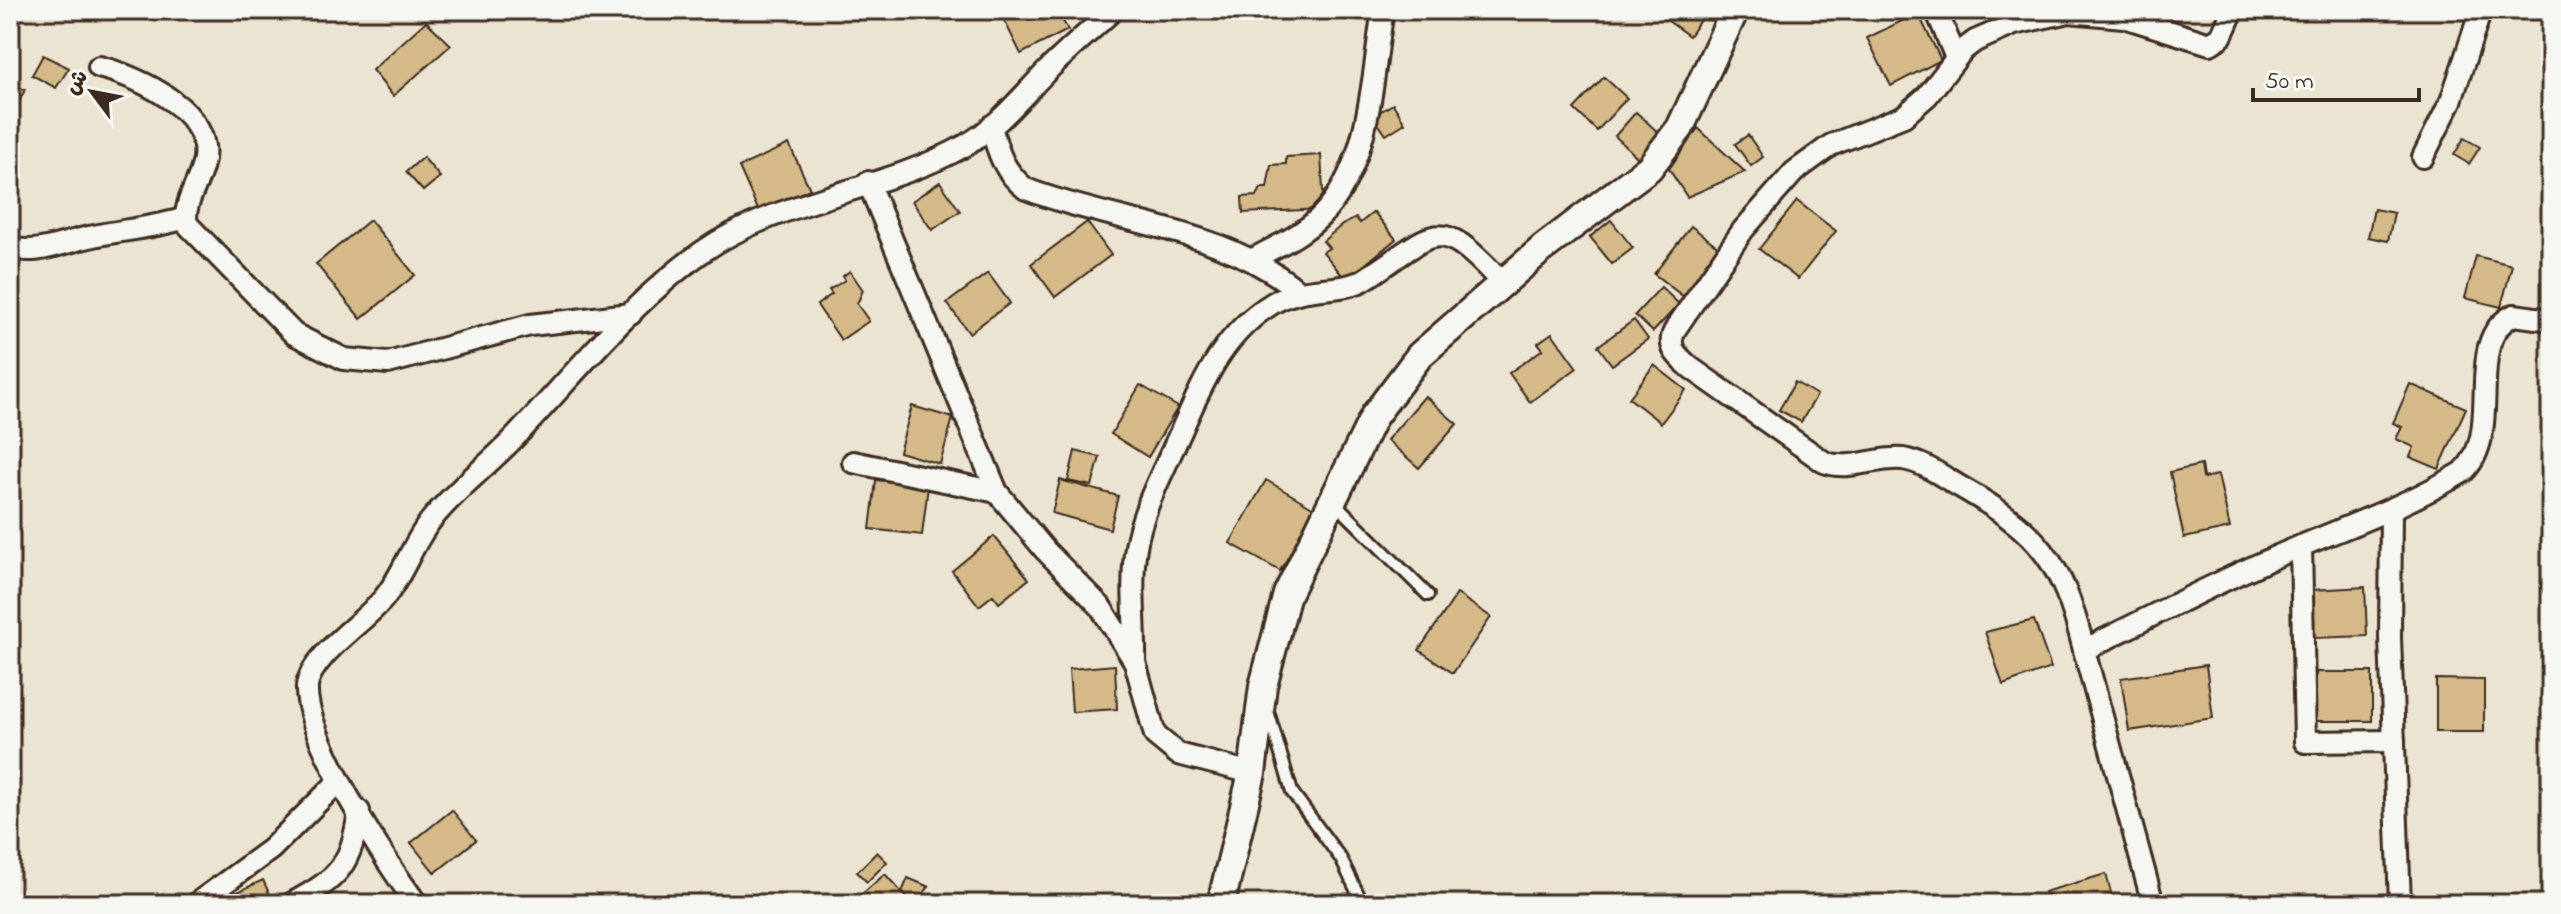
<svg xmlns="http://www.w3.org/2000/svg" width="2561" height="914" font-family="'Indie Flower','Playpen Sans Arabic',sans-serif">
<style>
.building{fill:#d4b989;stroke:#3b2a1e;stroke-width:2}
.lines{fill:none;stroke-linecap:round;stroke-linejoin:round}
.service-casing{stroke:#3b2a1e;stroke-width:16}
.minor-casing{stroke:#3b2a1e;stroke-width:26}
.tertiary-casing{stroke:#3b2a1e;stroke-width:32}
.service{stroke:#f6f6f2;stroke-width:10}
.minor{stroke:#f6f6f2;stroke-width:20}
.tertiary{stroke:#f6f6f2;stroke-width:26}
</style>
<rect width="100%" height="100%" fill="#ece4d2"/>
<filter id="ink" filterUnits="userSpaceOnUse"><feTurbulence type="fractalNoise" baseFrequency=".0125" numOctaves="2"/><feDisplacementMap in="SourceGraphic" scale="16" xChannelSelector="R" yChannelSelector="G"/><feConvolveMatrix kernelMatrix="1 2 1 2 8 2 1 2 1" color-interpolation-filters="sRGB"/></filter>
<g filter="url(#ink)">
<g class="building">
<path d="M1008 10H1057L1068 30 1021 54 1001 14Z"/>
<path d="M1653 10H1707L1689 36Z"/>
<path d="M2514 10H2535L2534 19 2513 16Z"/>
<path d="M1918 13 1941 60 1891 86 1867 38Z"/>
<path d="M426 21 451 45 393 96 372 70Z"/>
<path d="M43 55 69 68 56 88 32 75Z"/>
<path d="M1604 77 1627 98 1597 131 1574 109Z"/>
<path d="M10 82 25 90 14 111 10 109Z"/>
<path d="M1393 104 1405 123 1386 135 1373 116Z"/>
<path d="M1636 112 1660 134 1638 158 1615 136Z"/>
<path d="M1698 128 1745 172 1687 197 1669 169Z"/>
<path d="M1748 135 1763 157 1751 166 1735 144Z"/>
<path d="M2464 138 2480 147 2469 164 2454 155Z"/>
<path d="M789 144 810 189 759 212 739 167Z"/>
<path d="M1321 155 1324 209 1243 213 1242 197 1257 196 1261 188H1267L1271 165 1286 164V157Z"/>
<path d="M423 157 440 177 423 191 406 172Z"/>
<path d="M940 182 960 211 932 230 912 201Z"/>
<path d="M1797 201 1836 231 1798 279 1759 249Z"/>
<path d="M2374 209 2394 213 2388 241 2368 237Z"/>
<path d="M1374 212 1396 239 1346 280 1323 252 1329 248 1323 241 1342 225 1356 218 1360 223Z"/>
<path d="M370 220 415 275 361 319 316 264Z"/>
<path d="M1611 220 1633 248 1612 264 1590 237Z"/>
<path d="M1087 222 1111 255 1055 297 1031 264Z"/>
<path d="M1691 226 1721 249 1684 297 1654 274Z"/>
<path d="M2476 256 2512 265 2501 307 2465 298Z"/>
<path d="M850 271 863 290 857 304 869 321 841 340 817 305 832 294 829 290 845 280 843 276Z"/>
<path d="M988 273 1010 303 969 333 947 303Z"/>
<path d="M1661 287 1679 304 1653 332 1635 315Z"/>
<path d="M1634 320 1648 339 1612 365 1598 346Z"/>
<path d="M1552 333 1577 368 1530 402 1509 373 1543 349 1538 343Z"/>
<path d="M1654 365 1686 390 1661 423 1629 398Z"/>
<path d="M1795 382 1817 395 1801 422 1779 410Z"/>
<path d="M2410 384 2466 408 2439 469 2410 457 2414 447 2396 439 2402 427 2393 423Z"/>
<path d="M1140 385 1178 407 1148 457 1111 434Z"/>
<path d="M1425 396 1457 424 1419 468 1387 440Z"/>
<path d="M912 406 953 418 940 464 899 452Z"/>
<path d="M1075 451 1100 457 1092 486 1068 481Z"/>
<path d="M2201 465 2203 478 2218 475 2230 528 2184 538 2170 472Z"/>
<path d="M876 480 928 486 922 535 870 529Z"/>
<path d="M1060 480 1118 496 1110 529 1052 513Z"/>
<path d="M1266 480 1316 509 1280 571 1230 543Z"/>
<path d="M994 536 1029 579 999 603 993 595 979 606 952 571Z"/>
<path d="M2365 587 2367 636 2313 638 2311 590Z"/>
<path d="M1457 594 1491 617 1453 673 1419 650Z"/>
<path d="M2034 620 2051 668 2003 685 1985 632Z"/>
<path d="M1115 665 1117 709 1072 712 1069 669Z"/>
<path d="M2206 665 2213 718 2129 731 2121 678Z"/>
<rect x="2316" y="672" width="56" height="49"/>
<path d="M2436 679 2484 680V732H2436Z"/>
<path d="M452 810 476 840 435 873 411 843Z"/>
<path d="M877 852 887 862 867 882 857 872Z"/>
<path d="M885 874 912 904H854L853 902Z"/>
<path d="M2106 874 2114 904H2047L2044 892Z"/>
<path d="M908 878 929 887 915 903 902 892Z"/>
<path d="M263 880 274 904H235L231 895Z"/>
</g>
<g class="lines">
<g class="service-casing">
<g id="service">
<path d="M1333 501 1428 595"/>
<path d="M1268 711 1292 792 1341 859 1363 904"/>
</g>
</g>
<g class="minor-casing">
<g id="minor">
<path d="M1936 10 1956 58"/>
<path d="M2233 10 2221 37 2210 44 2124 17 2069 12 2014 24 1975 41 1963 50 1927 96 1904 116 1831 145 1794 172 1743 230 1676 328C1665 346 1677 356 1691 368L1824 462C1849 472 1877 456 1903 459 1923 462 1942 476 1959 486 2039 532 2062 560 2084 650 2156 614 2227 577 2301 546 2356 523 2412 503 2463 472 2506 431 2461 340 2514 315L2551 320"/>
<path d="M99 67C140 77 216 113 203 164 199 183 182 205 187 224L294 334 344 359 388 363 530 325 631 314"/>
<path d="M991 126C998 153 1004 172 1026 189 1116 224 1222 227 1298 291"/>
<path d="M2423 157 2451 101 2481 10"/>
<path d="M868 182 997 492 1045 550 1100 606 1135 662 1155 735 1178 754 1252 773"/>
<path d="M10 248C38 255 61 243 89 237 122 230 153 228 186 218"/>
<path d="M1253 259C1277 246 1302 235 1321 216 1371 166 1372 75 1383 10"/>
<path d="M853 462 997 492"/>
<path d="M2391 509 2390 638 2400 904"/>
<path d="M2301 546 2305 742 2394 741"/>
<path d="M2084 650 2153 904"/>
<path d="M1135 662C1136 624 1130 584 1136 547 1141 514 1159 480 1172 451 1199 394 1216 338 1273 303 1305 283 1341 294 1365 279 1437 233 1435 210 1503 284"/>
<path d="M196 904 271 849 339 781"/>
<path d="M291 904C339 878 351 866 359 811"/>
<path d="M417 904C386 863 304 736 307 687 309 657 365 622 384 598 404 574 412 543 432 519 458 487 490 464 517 435 576 373 632 301 702 252 777 199 888 190 966 145 1001 125 1026 91 1054 64 1073 46 1093 28 1113 10"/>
</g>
</g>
<g class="tertiary-casing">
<path id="tertiary" d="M1221 904 1252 773 1263 686 1287 594 1374 416 1420 355 1543 248 1649 168 1680 128 1735 10"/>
</g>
<use href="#service" class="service"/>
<use href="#minor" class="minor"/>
<use href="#tertiary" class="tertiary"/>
</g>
</g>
<rect width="2561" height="914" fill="none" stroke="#f6f6f2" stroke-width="40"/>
<rect x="20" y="20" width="2521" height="874" fill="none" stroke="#3b2a1e" stroke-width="3" filter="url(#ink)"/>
<g transform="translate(92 92) rotate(302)" stroke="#f6f6f2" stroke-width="6" paint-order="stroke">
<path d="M0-6L14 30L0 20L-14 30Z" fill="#3b2a1e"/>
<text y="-12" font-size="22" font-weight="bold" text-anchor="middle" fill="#3b2a1e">ش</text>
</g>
<path d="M2253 88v12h166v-12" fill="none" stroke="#3b2a1e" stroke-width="4"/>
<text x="2265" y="88" font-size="24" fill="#3b2a1e" stroke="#f6f6f2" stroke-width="6" paint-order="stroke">50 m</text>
</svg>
